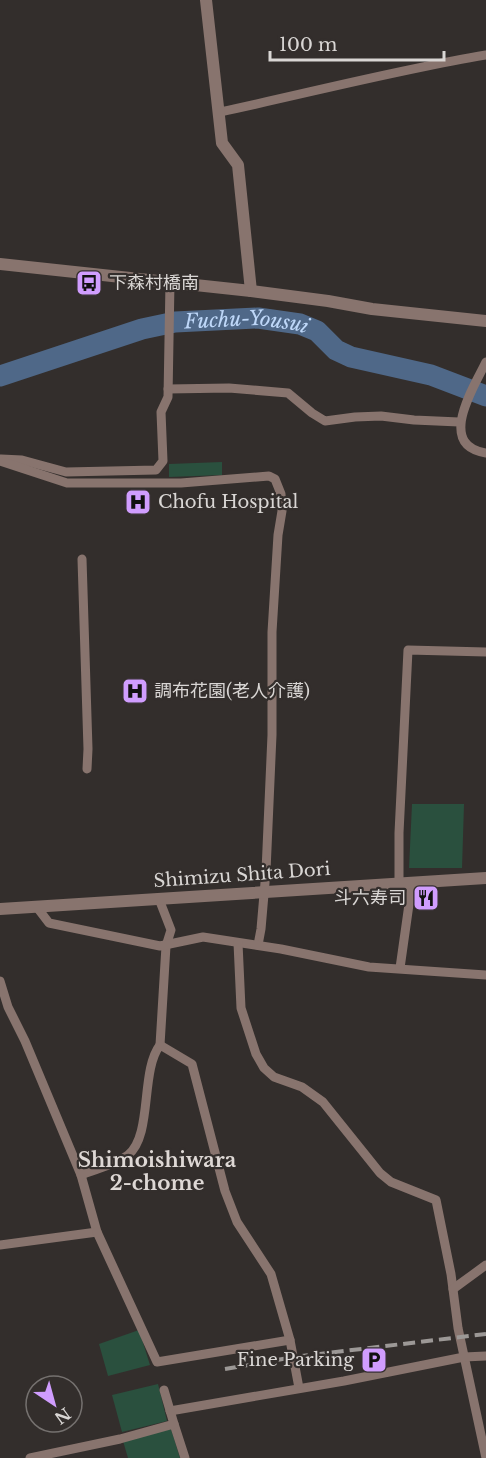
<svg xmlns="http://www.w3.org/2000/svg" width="486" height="1458" font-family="'Libre Baskerville','Noto Sans JP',serif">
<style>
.green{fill:#2a503e}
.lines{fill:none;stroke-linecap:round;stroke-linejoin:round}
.river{stroke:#4f6888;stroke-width:21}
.minor{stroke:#88746e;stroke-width:9}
.tertiary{stroke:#88746e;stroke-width:12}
.rail{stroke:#9c9896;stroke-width:4;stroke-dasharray:12 6;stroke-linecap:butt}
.labels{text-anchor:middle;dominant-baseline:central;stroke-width:4.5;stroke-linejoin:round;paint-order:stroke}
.poi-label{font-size:18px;fill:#d9d6d4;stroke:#332e2c;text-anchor:start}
.street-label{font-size:18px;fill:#d9d6d4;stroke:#332e2c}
.water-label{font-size:20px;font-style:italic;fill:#bed7f8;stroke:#332e2c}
.neighbourhood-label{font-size:20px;font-weight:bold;fill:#ded8d5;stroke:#332e2c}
</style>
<rect width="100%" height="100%" fill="#332e2c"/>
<g class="green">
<path d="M222 462V475L169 477V464Z"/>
<path d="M412 804H464L462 868H409Z"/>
<path d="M139 1330 150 1365 108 1376 99 1344Z"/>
<path d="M158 1384 167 1421 122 1432 112 1395Z"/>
<path d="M171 1429 180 1458H128L123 1441Z"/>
</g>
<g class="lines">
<path class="river" id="s1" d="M0 376 142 329 175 322 258 318 300 324 317 331 336 350 351 357 431 375 486 396"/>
<g class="minor">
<path d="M220 112C309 93 397 70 486 55"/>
<path d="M486 362C474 387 436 445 486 453"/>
<path d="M168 389 229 388 288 393 312 413 325 421 355 417 381 416 414 420 459 422"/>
<path d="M1 459 22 460 66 472 156 470 163 461 161 412 168 397 170 282"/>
<path d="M0 461 67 483H181L269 476 275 479 281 494 282 511 278 535 272 632V735L266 871 261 929 258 945"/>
<path d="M82 559 88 749 87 769"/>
<path d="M399 883V833L408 650 486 652"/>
<path d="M159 899 171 930 166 946 160 1045"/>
<path d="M36 906 49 923 160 946 203 937 281 949 369 967 486 975"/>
<path d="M238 943 241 1008 256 1054 264 1068 274 1077 302 1087 323 1102 380 1173 391 1182 436 1200 451 1274 458 1328 486 1458"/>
<path d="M400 968 412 883"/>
<path d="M0 981 8 1007 25 1041 81 1175 97 1232 0 1245"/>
<path d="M81 1175C96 1169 115 1165 128 1155 153 1135 140 1071 160 1045L192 1064 225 1191 237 1222 271 1274 290 1340 299 1388"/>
<path d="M97 1232 157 1362 290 1340"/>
<path d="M453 1289 486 1265"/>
<path d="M170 1411 344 1381 464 1357 486 1356"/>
<path d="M174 1424 185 1458"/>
<path d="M30 1458 120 1439 174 1424 164 1390"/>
</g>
<g class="tertiary">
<path d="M206 0 222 143 238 165 251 291"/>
<path d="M0 264 251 291 328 301 372 309 486 321"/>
<path d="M0 909 486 878"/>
</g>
<path class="rail" d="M225 1369 294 1357 486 1334"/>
</g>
<defs>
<g id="bus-square" transform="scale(1.35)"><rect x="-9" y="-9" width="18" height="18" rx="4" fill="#d09dfe" stroke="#332e2c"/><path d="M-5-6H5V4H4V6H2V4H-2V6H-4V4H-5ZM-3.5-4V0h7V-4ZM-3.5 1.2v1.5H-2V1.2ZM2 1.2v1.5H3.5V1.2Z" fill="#111"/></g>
<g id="hospital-square" transform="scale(1.35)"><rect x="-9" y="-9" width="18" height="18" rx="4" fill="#d09dfe" stroke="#332e2c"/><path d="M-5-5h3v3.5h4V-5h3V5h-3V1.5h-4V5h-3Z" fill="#111"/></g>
<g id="restaurant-square" transform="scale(1.35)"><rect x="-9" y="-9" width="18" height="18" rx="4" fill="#d09dfe" stroke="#332e2c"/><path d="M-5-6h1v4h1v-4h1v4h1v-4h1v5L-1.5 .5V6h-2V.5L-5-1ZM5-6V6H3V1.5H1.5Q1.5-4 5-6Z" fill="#111"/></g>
<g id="parking-square" transform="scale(1.35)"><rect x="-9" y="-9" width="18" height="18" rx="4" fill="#d09dfe" stroke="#332e2c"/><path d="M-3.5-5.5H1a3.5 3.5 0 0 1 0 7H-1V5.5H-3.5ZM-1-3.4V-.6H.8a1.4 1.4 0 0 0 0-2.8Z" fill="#111"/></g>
</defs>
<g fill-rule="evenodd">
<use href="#bus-square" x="89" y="283"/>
<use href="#hospital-square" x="138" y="502"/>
<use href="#hospital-square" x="135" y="691"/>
<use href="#restaurant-square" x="426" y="898"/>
<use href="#parking-square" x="374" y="1360"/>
</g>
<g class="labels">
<g class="poi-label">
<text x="109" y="283">下森村橋南</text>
<text x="158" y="502">Chofu Hospital</text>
<text x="154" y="691">調布花園(老人介護)</text>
<text x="406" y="898" text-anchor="end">斗六寿司</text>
<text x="354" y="1360" text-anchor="end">Fine Parking</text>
</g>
<g class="street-label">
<text transform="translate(242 875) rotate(-4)">Shimizu Shita Dori</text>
</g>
<g class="water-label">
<text stroke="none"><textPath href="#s1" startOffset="255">Fuchu-Yousui</textPath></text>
</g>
<g class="neighbourhood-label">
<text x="157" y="1160">Shimoishiwara<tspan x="157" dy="23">2-chome</tspan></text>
</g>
</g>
<g transform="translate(54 1404) rotate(144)"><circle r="28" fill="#332e2c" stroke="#75716f" stroke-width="1.5"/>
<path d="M0-4.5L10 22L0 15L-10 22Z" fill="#d09dfe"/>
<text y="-9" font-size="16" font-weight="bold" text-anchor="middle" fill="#d9d6d4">N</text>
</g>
<path d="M270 51v9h174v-9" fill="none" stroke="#d9d6d4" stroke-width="3"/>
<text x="279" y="51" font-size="18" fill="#d9d6d4" stroke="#332e2c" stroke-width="4.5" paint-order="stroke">100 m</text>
</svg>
